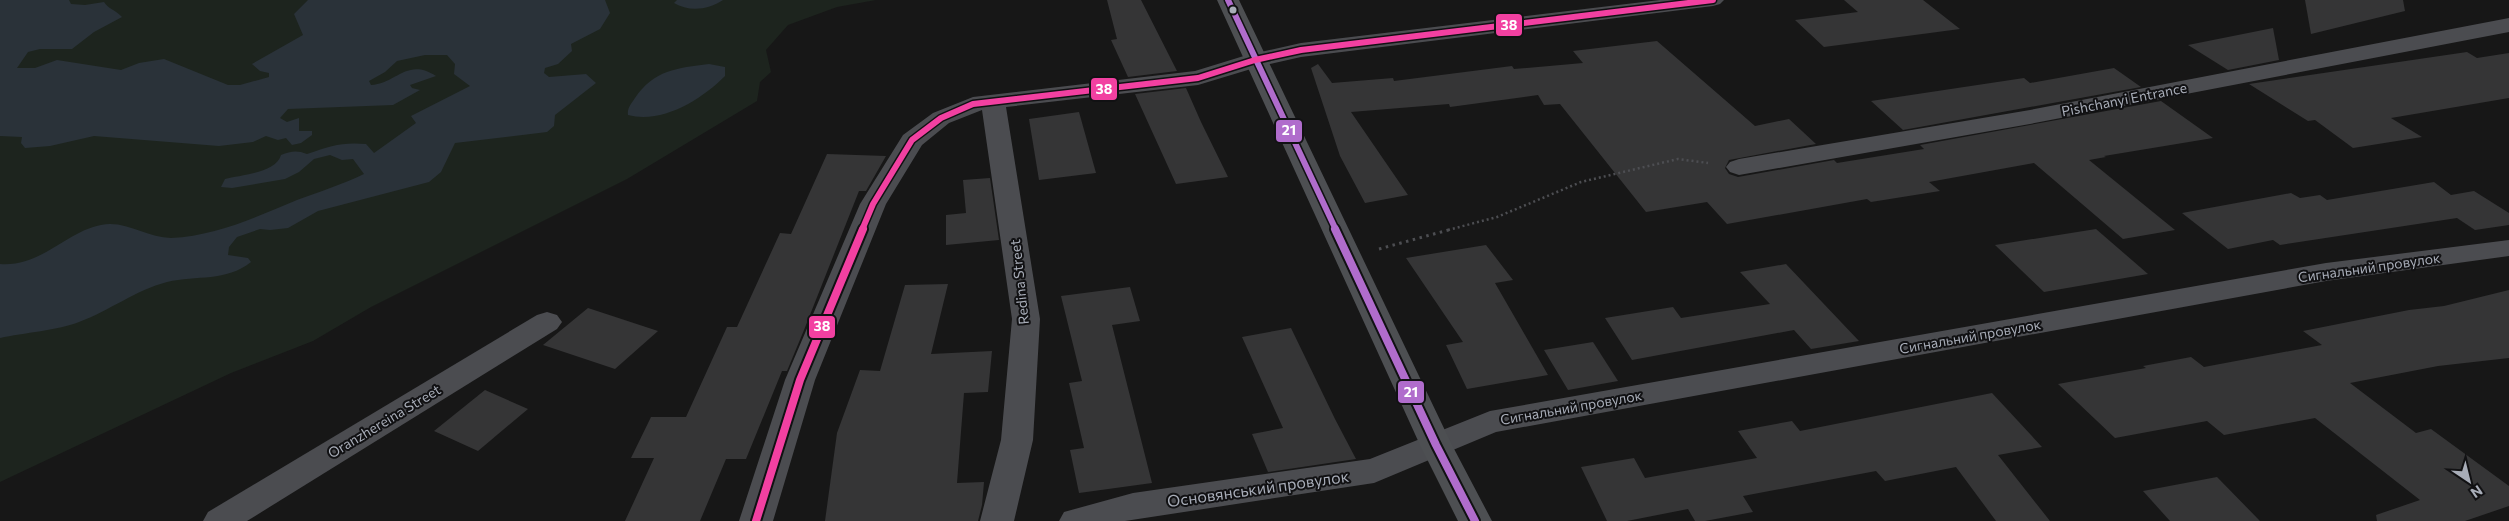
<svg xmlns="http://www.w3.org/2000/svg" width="2509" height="521" font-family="Commissioner,sans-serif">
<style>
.green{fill:#1d241e}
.water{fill:#2a3239}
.building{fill:#353536}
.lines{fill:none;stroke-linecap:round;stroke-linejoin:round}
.path-far1{stroke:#4d4e52;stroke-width:2.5;stroke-dasharray:2 3;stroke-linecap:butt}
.path{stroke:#4d4e52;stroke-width:3;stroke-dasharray:2.5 4.5;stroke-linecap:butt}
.minor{fill:#4b4c50;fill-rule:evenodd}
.major{fill:#4d4f52;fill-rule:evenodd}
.bus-1-far1-casing{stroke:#111113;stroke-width:9}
.bus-1-casing{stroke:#111113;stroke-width:12}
.bus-2-far1-casing{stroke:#111113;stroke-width:9}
.bus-2-casing{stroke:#111113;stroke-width:12}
.bus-1-far1{stroke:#b06ccc;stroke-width:6}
.bus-1{stroke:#b06ccc;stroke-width:8}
.bus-2-far1{stroke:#f240a1;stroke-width:6}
.bus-2{stroke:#f240a1;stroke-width:8}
.bus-dot{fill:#a8adb8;stroke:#111113;stroke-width:2}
.labels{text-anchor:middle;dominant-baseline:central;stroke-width:4;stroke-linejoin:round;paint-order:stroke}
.street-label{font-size:14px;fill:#a8adb8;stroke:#111113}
.near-street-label{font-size:16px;fill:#a8adb8;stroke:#111113}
.line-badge{stroke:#111113;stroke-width:2}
.badge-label{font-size:14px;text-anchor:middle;font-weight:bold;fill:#fff}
</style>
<rect width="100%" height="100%" fill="#171717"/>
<path class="green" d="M0 0H876L837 7 788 25 766 50 771 72 760 82 757 101 627 179 371 307 313 341 231 373 0 482Z"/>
<g class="water">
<path d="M0 0H69L71 4 85 5 104 2C108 9 116 10 122 17L94 32 72 49H40L28 52 17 68H35L57 60 121 70 139 63 164 59 228 85H240L269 77V73L260 71 252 64 303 35 294 14 308 0H605L610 13 600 29 571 44 572 51 558 64 545 68 544 73 549 77 586 74 596 83 555 115 554 126 547 132 455 143 441 172 429 182 318 211 288 228 270 230 260 229 237 237 229 247 228 255 248 258 251 262C226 282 197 275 167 282 136 290 109 311 79 322 59 330 23 333 0 338V264C42 267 65 232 101 225 126 220 147 238 171 238 216 236 256 217 297 200 319 192 343 184 364 174L353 159 342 160 330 155 314 159 299 172 285 179 232 188 221 187 225 179C241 175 276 173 281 155 291 151 297 150 307 154 331 146 341 142 366 144L374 153 416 123 411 116 470 86 454 74 455 64 447 55H425L397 61 385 72 369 81 371 85C396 84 407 57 436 76L410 85 412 88 420 90 393 105 288 109 280 118 287 122 299 118V131H312V135L301 143 292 145 286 138 278 140 266 136 253 142 219 146 94 136 50 146 25 148 21 143 22 137 0 136Z"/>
<path d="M677 0H723C708 10 689 12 674 3Z"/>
<path d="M709 64 725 67V76C701 100 662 124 628 115 627 108 631 104 635 98 654 70 677 68 709 64Z"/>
</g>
<g class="building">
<path d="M1107 0H1141L1177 71 1128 77 1111 40 1117 39Z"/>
<path d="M1844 0H1923L1960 29 1824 47 1795 20 1858 12Z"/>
<path d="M2305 0H2403L2405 11 2311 34Z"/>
<path d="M2273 28 2279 60 2228 70 2188 45Z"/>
<path d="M1657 41 1755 126 1789 119 1816 144 1729 160 1725 168 1729 174 1738 177 1834 160 1837 163 1924 149 1920 145 2161 101 2213 138 2104 156 2106 157 2089 160 2175 230 2123 239 2034 163 1929 182 1940 191 1871 202 1867 199 1727 224 1707 202 1646 212 1560 104 1544 105 1538 95 1450 107 1449 104 1351 112 1408 195 1365 203 1340 156 1311 68 1318 64 1332 83 1393 78 1394 81 1512 66 1514 69 1583 63 1573 51Z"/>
<path d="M2467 52 2477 58 2509 53V98L2391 118 2422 137 2353 148 2315 120 2308 121 2249 84Z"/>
<path d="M2114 68 2141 87 1903 130 1871 101 2024 78 2030 83Z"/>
<path d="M1186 88 1201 122 1228 177 1176 184 1135 94Z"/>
<path d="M1079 112 1096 173 1039 180 1029 119Z"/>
<path d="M827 154 886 156 866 191H859L804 330 787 371H782L746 459H726L700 521H625L654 458H631L651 417H686L727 327H737L780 233 791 234Z"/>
<path d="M990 178 999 240 946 245V215L966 213 963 180Z"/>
<path d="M2434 182 2451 195 2474 191 2509 213V225L2475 230 2457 218 2280 245 2273 240 2228 249 2182 213 2291 193 2300 198 2320 195 2327 200Z"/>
<path d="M2096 229 2148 274 2044 292 1995 245Z"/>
<path d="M1486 245 1513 280 1495 283 1548 375 1467 389 1446 345 1463 342 1406 258Z"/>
<path d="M1786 264 1859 341 1811 349 1794 330 1632 360 1605 318 1673 307 1681 318 1770 304 1740 272Z"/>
<path d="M948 284 931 354 992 351 988 392 964 393 957 483 984 482 982 505 978 521H825L837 433 860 370 880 371 905 285Z"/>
<path d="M1130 287 1140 321 1112 325 1152 483 1079 493 1070 450 1084 448 1069 383 1082 381 1061 296Z"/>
<path d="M2509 290V358L2438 366 2350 383 2416 433 2431 429 2509 486V506L2465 521H2377L2376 515 2420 500 2315 418 2224 435 2207 421 2115 438 2058 384 2146 368 2143 366 2191 357 2204 367 2322 345 2303 331 2409 310 2444 306Z"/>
<path d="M588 308 658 331 615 369 543 345Z"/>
<path d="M1291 328 1335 419 1356 459 1268 472 1252 434 1283 428 1242 337Z"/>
<path d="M1593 342 1618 381 1568 390 1544 350Z"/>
<path d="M485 390 528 409 478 451 434 431Z"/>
<path d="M1992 393 2042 447 1998 455 2050 521H1996L1956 467 1885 481 1876 471 1743 496 1753 512 1705 521H1695L1688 509 1627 521H1607L1581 467 1634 458 1645 478 1757 458 1738 431 1792 421 1800 431Z"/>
<path d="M2217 477 2260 521H2170L2143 491Z"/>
</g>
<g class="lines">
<path class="path-far1" d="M1448 230 1497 217 1581 182 1678 159 1708 163"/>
<path class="path" d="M1379 249 1452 229"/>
<g class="minor">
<path d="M1660 0H1724L1720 4 1713 6 1301 57 1261 66 1198 85 1006 107 1040 319 1033 440 1014 521H980L1001 440 1012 319 982 110 949 123 922 145 886 204 815 380 773 521H739L785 380 860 204 903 135 933 113 973 97 1195 71 1247 55 1301 43Z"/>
<path d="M2509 18V32L2030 124 1739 175 1730 172 1726 167 1730 162 1739 159 2030 110Z"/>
<path d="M2509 240V256L2326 281 1496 432 1374 483 1125 521H1059L1064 512 1133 493 1370 459 1490 411 2326 263Z"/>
<path d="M547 312 557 315 562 322 557 329 247 521H203L208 512 537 315Z"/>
</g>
<path class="major" d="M1217 0H1239L1452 445 1492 521H1458L1420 445Z"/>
<g class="bus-1-far1-casing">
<path id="bus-1-far1" d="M1228 0 1336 230"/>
</g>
<g class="bus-1-casing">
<path id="bus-1" d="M1335 229 1436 445 1475 521"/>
</g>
<g class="bus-2-far1-casing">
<path id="bus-2-far1" d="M862 230 873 204 912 140 941 118 973 104 1198 78 1255 60 1301 50 1713 0"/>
</g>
<g class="bus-2-casing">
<path id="bus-2" d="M756 521 800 380 863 229"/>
</g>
<use href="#bus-1-far1" class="bus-1-far1"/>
<use href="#bus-1" class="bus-1"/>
<use href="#bus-2-far1" class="bus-2-far1"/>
<use href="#bus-2" class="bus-2"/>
</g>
<circle class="bus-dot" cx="1233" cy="10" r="4.5"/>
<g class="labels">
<g class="street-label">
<text transform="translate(2124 99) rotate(-11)">Pishchanyi Entrance</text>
<text transform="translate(2369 267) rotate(-8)">Сигнальний провулок</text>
<text transform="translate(1019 282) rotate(-96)">Redina Street</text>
<text transform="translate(1970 336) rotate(-10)">Сигнальний провулок</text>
<text transform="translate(1571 407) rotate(-10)">Сигнальний провулок</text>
<text transform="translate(384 421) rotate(-31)">Oranzhereina Street</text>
</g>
<g class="near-street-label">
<text transform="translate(1258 488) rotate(-8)">Основянський провулок</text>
</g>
</g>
<g class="line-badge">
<rect x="1495" y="13" width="28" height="24" rx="5" fill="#f240a1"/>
<rect x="1090" y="77" width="28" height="24" rx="5" fill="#f240a1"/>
<rect x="1275" y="119" width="28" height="24" rx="5" fill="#b06ccc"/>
<rect x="808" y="315" width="28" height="24" rx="5" fill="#f240a1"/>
<rect x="1397" y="380" width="28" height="24" rx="5" fill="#b06ccc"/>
</g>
<g class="badge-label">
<text x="1509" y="30">38</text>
<text x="1104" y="94">38</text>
<text x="1289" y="135">21</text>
<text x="822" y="331">38</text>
<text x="1411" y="397">21</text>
</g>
<g transform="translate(2469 481) rotate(145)" stroke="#111113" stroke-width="4" paint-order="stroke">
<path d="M0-4L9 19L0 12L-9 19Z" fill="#a8adb8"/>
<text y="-8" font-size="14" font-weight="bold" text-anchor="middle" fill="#a8adb8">N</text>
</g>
</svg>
